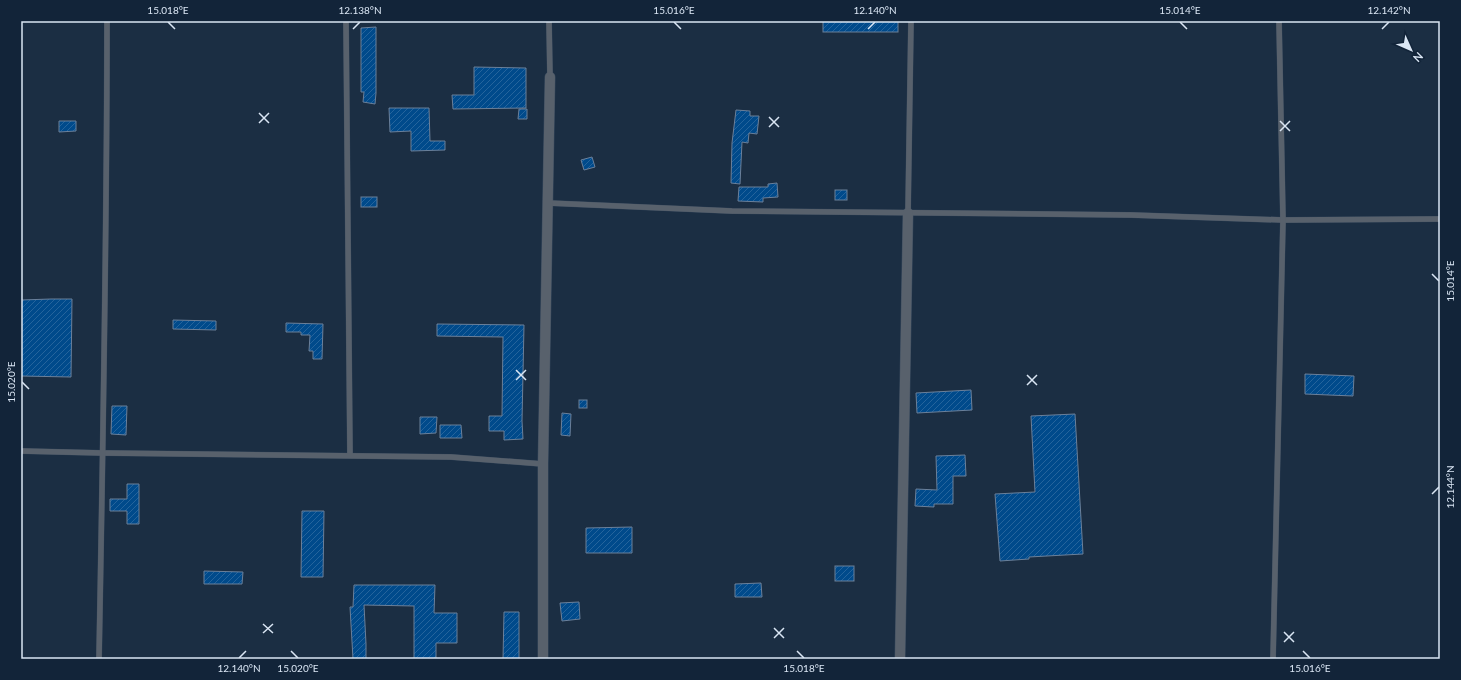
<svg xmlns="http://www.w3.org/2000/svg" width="1461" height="680" font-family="Lato,sans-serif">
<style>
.building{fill:url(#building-hatch);stroke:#6b809a}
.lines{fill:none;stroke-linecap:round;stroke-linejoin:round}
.lane-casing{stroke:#3a4b5f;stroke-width:6}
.street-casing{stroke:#3a4b5f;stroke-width:11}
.lane{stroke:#58616c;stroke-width:5.5}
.street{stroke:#58616c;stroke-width:10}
.ticks{fill:none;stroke:#dae6f4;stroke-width:1.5}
.neatline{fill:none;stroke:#dae6f4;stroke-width:1.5}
.ticks-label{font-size:10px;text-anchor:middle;fill:#dae6f4}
</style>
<defs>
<pattern id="building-hatch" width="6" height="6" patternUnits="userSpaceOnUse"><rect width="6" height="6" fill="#004a8b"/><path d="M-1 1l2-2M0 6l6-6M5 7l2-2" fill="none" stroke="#25649c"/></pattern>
</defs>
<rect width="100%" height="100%" fill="#1b2e43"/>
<g class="building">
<rect x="823" y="21" width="75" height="11"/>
<path d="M376 27V93L375 104 363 102 364 92H361V28Z"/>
<path d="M474 67 526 68V108L453 109 452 95H474Z"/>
<path d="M389 108H429L430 141H445V150L411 151V131L390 132Z"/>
<path d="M519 109H527V119H518Z"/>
<path d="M736 110 750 111V116H759L757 134 749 133 748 143 742 142 740 184 731 183 732 143Z"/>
<path d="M59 121H76V131L59 132Z"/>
<path d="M592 157 595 167 584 170 581 160Z"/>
<path d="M777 183 778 197 763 198V202L738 201 739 187H768V184Z"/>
<rect x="835" y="190" width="12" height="10"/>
<rect x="361" y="197" width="16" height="10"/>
<path d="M51 299H72L71 377 21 376V300Z"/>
<path d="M173 320 216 321V330L173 329Z"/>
<path d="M286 323 323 324 322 359H313V351H309L310 335H301V332H286Z"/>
<path d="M437 324 524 325 522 421 523 439 504 440V431H489V416H502L503 337 437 336Z"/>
<path d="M1305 374 1354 376 1353 396 1305 394Z"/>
<path d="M971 390 972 410 917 413 916 393Z"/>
<rect x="579" y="400" width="8" height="8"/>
<path d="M112 406H127L126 435 111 434Z"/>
<path d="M562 413 571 414 570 436 561 435Z"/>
<path d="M1075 414 1083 554 1029 557V559L1000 561 995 494 1035 492 1031 416Z"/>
<path d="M420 417H437L436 433 420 434Z"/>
<path d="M440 425H461L462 438H440Z"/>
<path d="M965 455 966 476H953V504H934V507L915 506 916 489 937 490 936 456Z"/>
<path d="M127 484H139V524H127V511H110V499H127Z"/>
<path d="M302 511H324L323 577H301Z"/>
<path d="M632 527V553H586V528Z"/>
<rect x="835" y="566" width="19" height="15"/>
<path d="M204 571 243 572 242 584H204Z"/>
<path d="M761 583 762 597H735V584Z"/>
<path d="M354 585H435L434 613H457V643H436V659H414V606L364 605 366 644V659H353L350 607H353Z"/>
<path d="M579 602 580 619 562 621 560 603Z"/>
<path d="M504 612H519V659H503Z"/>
</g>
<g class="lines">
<g class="lane-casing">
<g id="lane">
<path d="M346 21 350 455"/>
<path d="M549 21 550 77"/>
<path d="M548 203 732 211 1131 215 1283 220 1440 219"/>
<path d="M908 213 911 21"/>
<path d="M21 451 103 453 451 457 543 464"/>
<path d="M99 659C103 446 107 234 107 21"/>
<path d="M1273 659 1283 220 1279 21"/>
</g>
</g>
<g class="street-casing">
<g id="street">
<path d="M543 659V464L550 77"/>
<path d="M900 659 908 213"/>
</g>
</g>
<use href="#lane" class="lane"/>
<use href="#street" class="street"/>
</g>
<path class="ticks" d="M168 22 175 29M674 22 681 29M1180 22 1187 29M353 29 360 22M868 29 875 22M1382 29 1389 22M259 113 269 123M769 117 779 127M1280 121 1290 131M259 123 269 113M769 127 779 117M1280 131 1290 121M1432 274 1439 281M516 370 526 380M1027 375 1037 385M516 380 526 370M22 382 29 389M1027 385 1037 375M1432 494 1439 487M263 624 273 633M774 628 784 638M1284 632 1294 642M263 633 273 624M774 638 784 628M1284 642 1294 632M291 651 298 658M797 651 804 658M1303 651 1310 658M239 658 246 651"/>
<rect width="1461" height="680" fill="none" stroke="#122439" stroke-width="44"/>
<g transform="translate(1411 50) rotate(135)" stroke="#122439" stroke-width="3" paint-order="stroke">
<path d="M0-3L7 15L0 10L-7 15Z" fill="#dae6f4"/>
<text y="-6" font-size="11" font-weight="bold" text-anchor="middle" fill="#dae6f4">N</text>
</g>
<rect x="22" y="22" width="1417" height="636" class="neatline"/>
<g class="ticks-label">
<text x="168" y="14">15.018°E</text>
<text x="360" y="14">12.138°N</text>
<text x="674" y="14">15.016°E</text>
<text x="875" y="14">12.140°N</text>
<text x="1180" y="14">15.014°E</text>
<text x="1389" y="14">12.142°N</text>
<text transform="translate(1450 281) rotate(-90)" y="4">15.014°E</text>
<text transform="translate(11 382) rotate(-90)" y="4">15.020°E</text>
<text transform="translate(1450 487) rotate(-90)" y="4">12.144°N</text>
<text x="239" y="672">12.140°N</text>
<text x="298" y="672">15.020°E</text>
<text x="804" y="672">15.018°E</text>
<text x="1310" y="672">15.016°E</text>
</g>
</svg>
